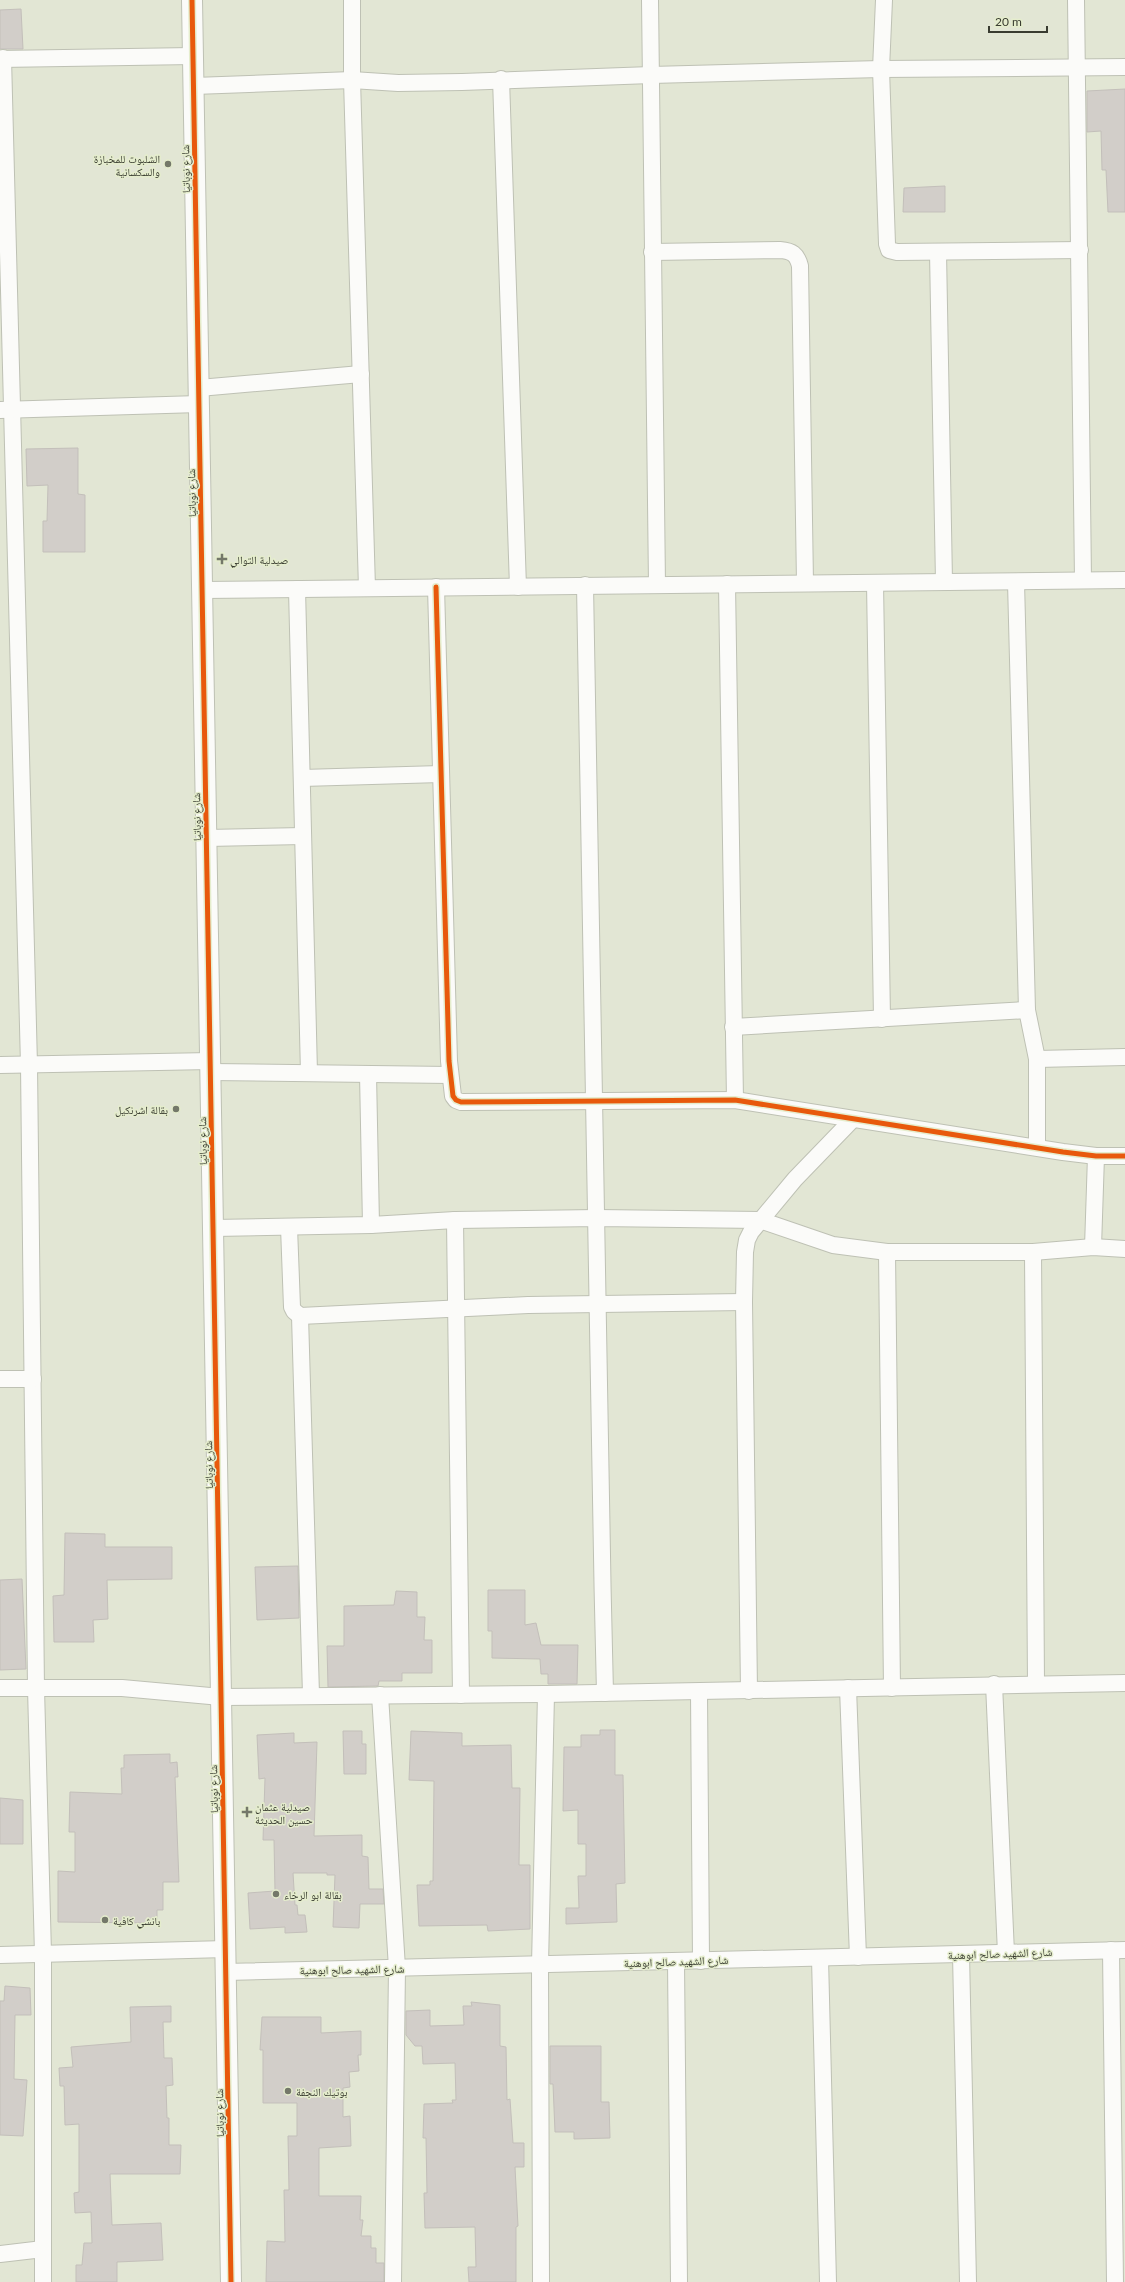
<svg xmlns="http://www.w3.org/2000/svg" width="1125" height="2282" font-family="Lato,'Noto Naskh Arabic',sans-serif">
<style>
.building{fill:#d2cec9;stroke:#c3bfba}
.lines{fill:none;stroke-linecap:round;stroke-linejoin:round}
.minor-casing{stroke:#bec1b4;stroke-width:18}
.tertiary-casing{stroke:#bec1b4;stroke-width:22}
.minor{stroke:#fbfbf9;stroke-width:16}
.tertiary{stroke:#fbfbf9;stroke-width:20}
.cycleway-casing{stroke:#e5edcd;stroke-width:8}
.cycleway{stroke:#e8590c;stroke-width:5}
.poi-dot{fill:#747869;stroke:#e5edcd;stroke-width:1.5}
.labels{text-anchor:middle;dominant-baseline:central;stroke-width:3;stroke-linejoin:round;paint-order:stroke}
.poi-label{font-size:11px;fill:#393c30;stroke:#e5edcd;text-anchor:start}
.street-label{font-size:11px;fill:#393c30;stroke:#e5edcd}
</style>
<rect width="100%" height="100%" fill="#e2e6d4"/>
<g class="building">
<path d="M21 9 23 49H0V10Z"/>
<path d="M1125 89V212H1108L1106 170H1102L1101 131 1087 132V91Z"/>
<path d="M945 186V212H903L904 188Z"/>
<path d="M78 448V494L85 495V552H43V521H47L48 485 27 486 26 449Z"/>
<path d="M65 1533 105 1534V1547H172V1579L107 1580 108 1619 93 1620 94 1642H54L53 1596 64 1595Z"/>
<path d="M298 1566 299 1618 257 1620 255 1567Z"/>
<path d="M22 1579 26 1669 0 1670V1580Z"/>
<path d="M488 1590H525V1625L536 1623 541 1645H578L577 1684H548V1674H541L540 1659 492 1658V1631H488Z"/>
<path d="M396 1591 417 1592V1617H425L424 1640H432V1673H402V1681H379L378 1686 328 1687 327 1646H344V1606L394 1605Z"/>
<path d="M600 1730H615V1775H623L625 1883 616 1884 617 1922 566 1924V1908H579L578 1876H586V1844H578V1810L563 1811 564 1747H581V1735H600Z"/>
<path d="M343 1731H362V1744H366V1774H344Z"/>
<path d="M411 1731 462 1733V1746L511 1745 512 1788H520L519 1865H530V1929L488 1931 487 1925 419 1926 417 1885H430V1881H433L434 1781 409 1780Z"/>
<path d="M294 1733V1743L317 1742 314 1836 362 1835V1856L368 1857 369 1889H383L384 1904H360L359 1928 333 1927 335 1875H327V1873H293L295 1905H297L298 1915H305L307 1932 285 1933V1927L250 1929 248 1893 275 1891 274 1840H263L265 1778 259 1779 257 1735Z"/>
<path d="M170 1754V1763L177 1762 178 1777H175L179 1882H163V1910H157V1923L58 1922V1871L75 1872V1832H69L70 1792 122 1794 121 1768H124V1755Z"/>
<path d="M0 1798 23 1800V1844H0Z"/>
<path d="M5 1986 30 1988 31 2015H15L14 2079 27 2080 23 2136 0 2135V2001H4Z"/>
<path d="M471 2002 500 2005V2046L506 2047 507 2100 510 2099 513 2143H524V2167H515L518 2226 516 2227V2282H469L468 2267H476L475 2227 425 2228 424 2193H427L426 2138H423L424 2104 453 2103 452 2100H456L455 2063 423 2064 422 2046H415L406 2035V2011L430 2010V2026L464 2025 463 2006H472Z"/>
<path d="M171 2006V2022H163L164 2058H172L173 2085 166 2086 167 2118H169V2145H181L180 2174H110L112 2225 161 2223 163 2260 117 2262V2282H76V2265H82L84 2243H92L91 2212 75 2213 74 2193 79 2192V2124L65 2125 64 2086H60L59 2068 73 2067 71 2047 131 2042 130 2007Z"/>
<path d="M262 2017H321V2033L361 2031V2055H358L359 2071 349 2072 350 2087 343 2088V2117L350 2116 351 2146 319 2148V2196H361L360 2220H363L361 2236H371V2248H376V2263H384V2282H266L267 2241 285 2242 284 2190H289L288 2136H297V2103H263V2050H260Z"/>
<path d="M550 2046H601V2102H609L610 2138 574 2139V2132H555L553 2084H550Z"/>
</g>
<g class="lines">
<g class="minor-casing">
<g id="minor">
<path d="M352 0V80L367 588"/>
<path d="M650 0 657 585"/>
<path d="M884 0 881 69 887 244 889 250 897 252 1080 250"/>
<path d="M1076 0 1083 580"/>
<path d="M3 58 29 1065 36 1688 43 1954V2282"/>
<path d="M0 59 193 56"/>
<path d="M501 79 518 587"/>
<path d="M194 86 352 80 398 83 462 82 651 75 881 69 1125 67"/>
<path d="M652 252 780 250C792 251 797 254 800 266L805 583"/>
<path d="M938 252 944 582"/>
<path d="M199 388 361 374"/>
<path d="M0 410 199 404"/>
<path d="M1016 582 1027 1010 1037 1059V1147"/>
<path d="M875 583 882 1019"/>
<path d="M727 584 735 1100"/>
<path d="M585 585C592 955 596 1324 605 1693"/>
<path d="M436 587 449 1061 453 1096 456 1100 461 1102 735 1100 1063 1152 1096 1156H1125"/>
<path d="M297 589 309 1073"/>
<path d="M203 590 1125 580"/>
<path d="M302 778 441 774"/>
<path d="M207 838 303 836"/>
<path d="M733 1027 1027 1010"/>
<path d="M1037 1059 1125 1057"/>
<path d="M0 1065 211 1061"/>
<path d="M211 1072 450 1075"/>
<path d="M368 1074 371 1225"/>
<path d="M455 1220 461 1695"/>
<path d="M289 1227 292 1307 294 1311 300 1316 311 1695"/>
<path d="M214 1228 371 1225 455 1220 597 1218 760 1220 833 1245 887 1252H1033L1093 1247 1125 1249"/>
<path d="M1093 1247 1096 1156"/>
<path d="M887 1252 892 1688"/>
<path d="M1033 1252 1036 1684"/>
<path d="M300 1316 528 1305 744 1302"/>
<path d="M0 1379H33"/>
<path d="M994 1684 1006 1953"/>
<path d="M0 1688H122L221 1697 546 1694 1125 1683"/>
<path d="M848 1688 858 1957"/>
<path d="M749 1691 744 1302 745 1252 747 1240 751 1232 795 1179 853 1119"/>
<path d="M699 1692 701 1961"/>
<path d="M380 1695 397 1968 393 2282"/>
<path d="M1111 1950 1115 2282"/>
<path d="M961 1954 968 2282"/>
<path d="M0 1955 226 1949"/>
<path d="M820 1958 828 2282"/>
<path d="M676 1961 679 2282"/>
<path d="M226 1972 1125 1950"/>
<path d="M0 2254 43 2249"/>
<path d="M541 2282 540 1965 546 1694"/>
</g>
</g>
<g class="tertiary-casing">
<path id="tertiary" d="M192 0 231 2282"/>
</g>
<use href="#minor" class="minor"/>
<use href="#tertiary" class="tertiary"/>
<g class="cycleway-casing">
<g id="cycleway">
<path d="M192 0 231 2282"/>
<path d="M436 587 449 1061 453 1096 456 1100 461 1102 735 1100 1063 1152 1096 1156H1125"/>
</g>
</g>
<use href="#cycleway" class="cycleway"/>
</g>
<g class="poi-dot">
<circle cx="168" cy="164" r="4"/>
<path d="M220 553h4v4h4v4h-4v4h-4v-4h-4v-4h4z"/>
<circle cx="176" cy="1109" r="4"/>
<path d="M245 1806h4v4h4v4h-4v4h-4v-4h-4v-4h4z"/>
<circle cx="276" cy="1894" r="4"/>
<circle cx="105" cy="1920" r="4"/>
<circle cx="288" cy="2091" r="4"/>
</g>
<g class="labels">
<g class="poi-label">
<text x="160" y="158" text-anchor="end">الشلبوت للمخبازة<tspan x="160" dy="13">والسكسانية</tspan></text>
<text x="230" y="559">صيدلية التوالي</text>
<text x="168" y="1109" text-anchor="end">بقالة اشرنكيل</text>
<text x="255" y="1806">صيدلية عثمان<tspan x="255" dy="13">حسين الحديثة</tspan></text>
<text x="284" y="1894">بقالة ابو الرخاء</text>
<text x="113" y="1920">بانشي كافية</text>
<text x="296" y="2091">بوتيك النجفة</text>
</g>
<g class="street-label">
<text transform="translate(185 169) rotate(-91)">شارع نوباتيا</text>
<text transform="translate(191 493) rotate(-91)">شارع نوباتيا</text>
<text transform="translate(196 817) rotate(-91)">شارع نوباتيا</text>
<text transform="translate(202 1141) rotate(-91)">شارع نوباتيا</text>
<text transform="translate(208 1465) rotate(-91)">شارع نوباتيا</text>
<text transform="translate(213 1789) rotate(-91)">شارع نوباتيا</text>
<text transform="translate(1000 1953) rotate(-2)">شارع الشهيد صالح ابوهنية</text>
<text transform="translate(676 1961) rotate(-2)">شارع الشهيد صالح ابوهنية</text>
<text transform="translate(352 1969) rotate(-1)">شارع الشهيد صالح ابوهنية</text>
<text transform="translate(219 2113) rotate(-91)">شارع نوباتيا</text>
</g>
</g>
<path d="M989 26v6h58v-6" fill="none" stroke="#393c30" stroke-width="2"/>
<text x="995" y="26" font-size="12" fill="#393c30" stroke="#e5edcd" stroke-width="3" paint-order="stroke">20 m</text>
</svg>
